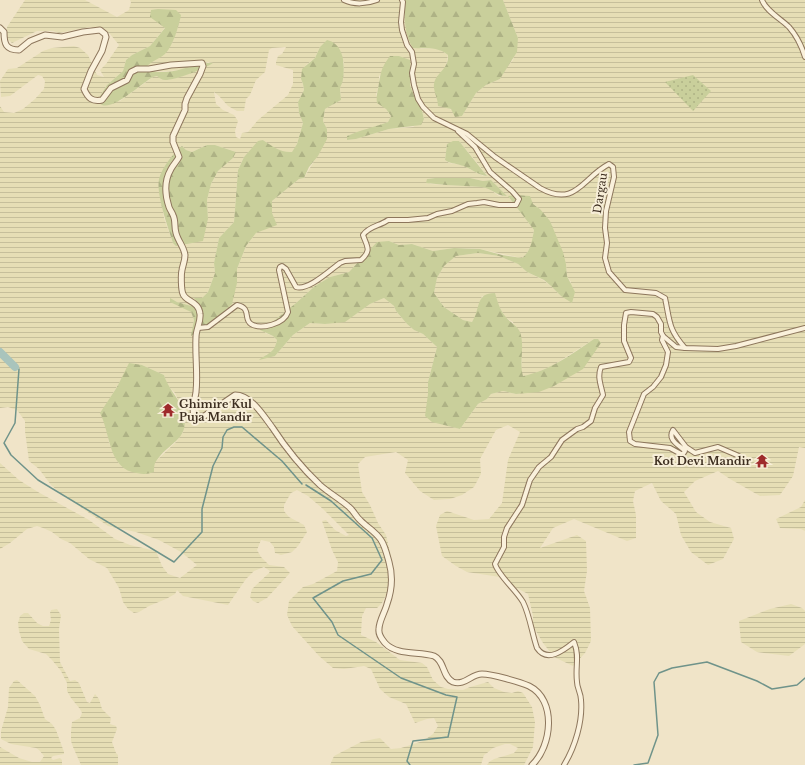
<svg xmlns="http://www.w3.org/2000/svg" width="805" height="765" font-family="'Libre Baskerville',serif">
<style>
.farmland{fill:url(#farmland-rules);fill-rule:evenodd}
.forest{fill:url(#forest-firs)}
.park{fill:url(#park-dots)}
.lines{fill:none;stroke-linecap:round;stroke-linejoin:round}
.stream{stroke:#6f938a;stroke-width:1.5}
.river{stroke:#a9c4bc;stroke-width:8}
.minor-casing{stroke:#8d765c;stroke-width:6}
.tertiary-casing{stroke:#8d765c;stroke-width:7}
.minor{stroke:#faf1dc;stroke-width:4}
.tertiary{stroke:#faf1dc;stroke-width:5}
.labels{text-anchor:middle;dominant-baseline:central;stroke-width:4;stroke-linejoin:round;paint-order:stroke}
.street-label{font-size:11px;fill:#3d2e20;stroke:#f7eed8}
.poi-label{font-size:11px;font-weight:bold;fill:#3d2e20;stroke:#f7eed8;text-anchor:start}
</style>
<defs>
<pattern id="farmland-rules" width="6" height="5" patternUnits="userSpaceOnUse"><rect width="6" height="5" fill="#e6deb5"/><path d="M0 2.5h6" fill="none" stroke="#c6bf9b"/></pattern>
<pattern id="forest-firs" width="22" height="20" patternUnits="userSpaceOnUse"><rect width="22" height="20" fill="#c9cf9b"/><path d="M5 1l3.5 6h-7zM16 11l3.5 6h-7z" fill="#aeb285"/></pattern>
<pattern id="park-dots" width="8" height="8" patternUnits="userSpaceOnUse"><rect width="8" height="8" fill="#c9cf9b"/><path d="M2 2h.1M6 6h.1" fill="none" stroke="#aeb285" stroke-width="1.8" stroke-linecap="round"/></pattern>
</defs>
<rect width="100%" height="100%" fill="#f0e4c8"/>
<g class="farmland">
<path d="M25 0H85L117 17 129 10 131 2 130 0H405L404 14 409 42 421 49 435 48 442 51 448 55 446 66 437 97 438 102 462 116 476 93 486 85 500 79 507 67 513 60 518 38 503 0H805V448L799 447 793 476 780 495 760 496 730 479 718 471 695 481 684 492 696 512 710 522 731 528 734 539 723 559 708 565 691 552 681 535 676 514 661 501 652 483 635 491 633 501 636 515V538L627 541 574 519 553 528 540 548 577 535 586 541 587 571 584 591 590 608 591 641 585 653 573 666 554 657 543 643 533 626V616L528 594 509 584 500 577 467 572 456 566 442 556 436 526 440 515 447 511 474 520 489 519 502 503 508 460 520 432 508 425 496 430 480 459 481 474 474 487 462 495 450 499 434 500 420 491 405 473 408 460 396 452 365 457 358 464 362 492 370 505 378 523 386 535 390 552 393 569V581L382 603 377 608H366L362 616 361 635 376 642 400 660 422 663 427 667 433 680 441 687 448 689 463 690 470 687 488 682 494 688 504 692 512 693 518 691 523 693 532 707 535 722 533 747 524 765H487L489 762 494 759 514 753 518 748 510 744H505L493 748 487 753 484 755 481 765H330L334 756 361 742 374 739 380 738 391 749 401 748 423 741 433 734 438 726 434 718 427 719 415 723 406 704 389 697 380 689 371 669 364 666 344 669 333 668 319 656 292 626 287 615 289 601 303 587 313 584 337 571 338 562 332 550 322 521 326 520 335 530 346 536 349 535 323 509 308 496 297 490 291 493 284 505V511L289 517 304 525 307 532 298 546 292 552 281 555 275 553 274 547 270 542 261 540 257 550 261 557 269 565 284 567 290 573 267 598 258 603 253 601 250 597 252 589 269 573 270 571 264 567 254 571 246 579 228 605 183 596 177 590 175 594 166 599 149 606 139 612 134 613 128 609 123 602 119 588 107 568 89 559 70 543 61 539 52 532 43 528 37 526 27 529 10 543 0 549V463L19 480 38 492 89 520 115 539 130 545 156 551 162 566 168 574 180 578 197 565 181 552 159 540 136 532 108 526 60 493 51 485 39 469 29 461 25 431V421L17 410 8 407 0 408V106L4 112 14 113 23 109 35 99 44 89 45 81 42 76 38 75 10 96 1 97 0 81 8 69 17 68 43 51 52 48 74 46 80 48 88 55 97 75 104 77 100 70 106 64 119 45 110 34 103 29 90 27 59 33 53 31H37L12 43 6 37 7 27ZM159 24 179 25 172 43 155 59 148 64 145 69 150 72 181 70 208 62 213 63 180 77 166 80 161 79 157 76 153 77 120 101H97L107 85 123 71 126 60 132 55 150 46 163 30 165 27ZM286 47 282 54 278 56 276 62V65L293 70V84L288 95 258 120 248 132 242 133 240 139 236 137 235 131 238 121 234 115 223 110 216 104 214 92 219 96 228 106 237 111H244L246 99 250 95 256 80 265 72 269 50 272 48ZM320 47 344 62 343 79 340 88 341 100 325 109 323 121 327 129 323 146 304 178 299 179 272 201V213L263 230 256 233 246 246 237 269V283L193 325 194 320 191 312 170 299 177 302 195 307 198 303 195 298H202L208 292 215 273 214 263 219 238 234 222 238 170 244 157 251 149 263 140 274 148 286 153H292L297 144 303 123 299 113 298 102 304 90 303 84 301 79 306 65 315 58ZM399 56 406 59 411 78 410 85 415 98 420 103 424 119 413 127 389 129 356 139 347 140V136L358 132 370 129 388 122 391 116 376 95 379 84V76ZM459 141 479 165 487 176H483L462 165 449 163 445 160 447 144ZM207 145H215L236 152 233 158 218 171 211 184 207 200 208 219 205 229 173 243 164 218 160 191 182 146 186 150 192 152ZM435 178H470L483 181 491 180 507 196H499L488 188 482 187 430 184 427 179ZM516 195 533 204 540 209 566 264 567 276 571 282 561 296 551 286 543 280 527 272 518 264 499 256 478 253 456 256 444 266 437 278 434 293 444 307 463 320 472 322 476 316 482 296 499 306 505 317 513 322 522 359 521 371 523 376 533 374 552 366 594 339 563 380 554 386 516 394 503 391 491 394 487 399 478 404 460 429 445 425 428 394V382L437 347 423 334 414 330 407 324 396 311 394 306 384 298 370 304 353 316 325 324 310 323 293 335 275 356 265 355 272 353 275 349 277 340 273 336 265 333 270 324 296 303 315 286 330 277 349 272 368 253 389 241 399 245 412 244 433 251 454 248H466L480 249 522 258 526 254 532 245 534 230 509 197ZM142 365 164 375 167 385 175 393 182 409 185 420 183 432 177 441 156 461 119 464 109 443 105 422 101 413 121 380Z"/>
<path d="M805 500V531L801 529 780 528 776 519 801 507Z"/>
<path d="M791 604 802 608 805 611V644L789 656 757 652 741 642 739 621 770 609Z"/>
<path d="M57 609 61 615 59 629 60 662 62 666 70 681 75 680 79 683 87 702 90 703 95 694 99 699 102 709 111 718 110 724 116 726 117 729 112 742 116 753 118 755V765H81L73 747 71 741V732L72 722 80 718 82 713 80 709 71 698 67 691V683L61 671 52 660 46 654 29 649 22 641 19 631 18 623 20 616 24 613H28L37 623 43 626H49L51 620 50 613 51 610Z"/>
<path d="M17 680 35 696 40 705 45 719 52 724 56 730 64 752V754L53 756 51 758 53 760 60 758 62 760V765H0V747L19 758 32 762H40L44 756 39 750 36 748 11 744 1 739V731L8 707 9 688 14 681Z"/>
</g>
<g class="forest">
<path d="M405 0H503L518 38 517 52 500 79 486 85 476 93 462 116 455 117 451 109 438 106C438 98 433 91 434 84 436 72 449 70 448 55 437 46 426 49 413 48 404 35 404 15 405 0Z"/>
<path d="M158 9 176 10 181 15C179 26 173 46 165 54 158 60 150 61 145 69 155 74 172 72 182 69 193 67 203 62 213 63 204 69 176 80 165 80 162 80 159 78 157 76L153 77C142 83 114 110 102 105 100 104 99 102 97 101L107 85 123 71 126 60 132 55 150 46 165 28 150 17 151 10Z"/>
<path d="M327 40C344 44 345 64 343 79 343 82 341 85 340 88 340 92 341 97 341 100L325 109 323 121 327 129V139L318 156 309 167 304 178 299 179 272 201V213L277 225 256 233 246 246 237 269V283L232 304 208 326 191 336 194 320 191 312 170 302V298L177 302 195 307 198 303 194 298H202L208 292 215 273 214 263 219 238 234 222 238 170 244 157 258 141 263 140C272 146 281 153 292 152L297 144 303 123 299 113 298 102 304 90 303 84 301 79 302 69 315 58 320 47Z"/>
<path d="M390 56H399L410 60V85L415 98 420 103 424 119 421 125 389 129 356 139 347 140V136C360 130 375 127 388 122L391 116 386 109 377 103C376 95 378 90 379 83 381 70 382 67 390 56Z"/>
<path d="M453 141H459L487 176C479 176 469 167 460 165 455 163 450 164 445 160L447 144Z"/>
<path d="M207 145H215L236 152 233 158 218 171 211 184 207 200 208 219 203 241 176 246 173 243C168 227 156 195 159 179 162 167 173 154 182 146L186 150 192 152Z"/>
<path d="M435 178H470L483 181 491 180 507 196C496 196 493 189 482 187L446 185 426 183 427 179Z"/>
<path d="M516 195 530 196 533 204 540 209 550 221 563 252 566 264 567 276 575 292 572 303 561 296 551 286 544 280 527 272 518 264 499 256 478 253 456 256 444 266 437 278 434 293 444 307 463 320 472 322C481 308 475 293 495 293 497 300 500 310 505 316 509 322 517 325 520 332 525 346 519 363 523 376 549 371 572 354 594 339H598L601 343 583 369 554 386 539 392 516 394 503 391 491 394 487 399 478 404 460 429 432 422 425 416 428 394V382L437 347 423 334 414 330 407 324 396 311 394 306 384 298 370 304 345 322 325 324 310 323 293 335 275 356 259 360C269 352 274 354 277 340L273 336 260 330 261 326 270 324 296 303 315 286 330 277 349 272 377 242 389 241 399 245 412 244 433 251 454 248 480 249 502 255 522 258C531 251 532 241 534 230L508 196Z"/>
<path d="M129 363 142 365 164 375C168 388 177 396 182 408 193 439 170 441 157 460 154 463 154 468 154 472 146 475 140 474 132 472 108 465 110 432 100 413L117 387Z"/>
</g>
<path class="park" d="M693 75 711 91 693 111 665 82Z"/>
<g class="lines">
<g class="stream">
<path d="M19 369 15 423 4 443 11 455 38 480 174 562 202 532V509L213 466 222 448 223 437 227 430 234 427H242L282 461 302 484"/>
<path d="M306 485 331 501 372 538 382 560 371 574 343 581 313 598 332 622 338 635 401 678 446 695 457 697 448 737 413 741 407 761 410 765"/>
<path d="M634 765 648 763 658 735 654 682 659 673 672 668 707 662 757 681 772 689 797 685 805 678"/>
</g>
<path class="river" d="M0 352 15 367"/>
<g class="minor-casing">
<g id="minor">
<path d="M344 0C354 5 367 4 377 0"/>
<path d="M402 0 403 2 401 22 402 30 407 45 412 52 414 64 412 73 414 85 418 99 423 107 434 118 467 134 495 157 540 188C576 208 582 178 609 164L613 167 614 177 606 211 605 228 607 243 605 258 609 272 625 290 656 293 665 298C670 321 668 329 685 348L718 349 736 346 805 328"/>
<path d="M762 0C766 11 781 19 789 27 796 35 802 47 805 57"/>
<path d="M198 328 208 327 237 305C252 308 243 319 251 324 261 330 284 324 288 312L279 270 280 267 282 266 286 269 296 287C308 291 330 270 340 263L345 261 361 260C372 250 367 247 363 235 369 226 380 226 388 220H408L428 218 437 214 452 211 468 204 477 203 484 202 499 205H516L519 199 512 191 490 172 475 147 458 131"/>
<path d="M663 336 662 340 668 352 666 365 661 377 653 387 644 394 629 432 630 441 635 444 670 448 681 454H683L685 451C679 445 667 440 673 430L686 447 695 453 718 447 739 456"/>
<path d="M564 765C575 747 583 721 581 700 581 693 577 688 577 682 575 666 580 657 574 642 563 651 547 663 537 648 532 634 530 616 523 602 516 590 498 575 495 564L504 547V537L507 528 522 505 530 480 539 467 551 457 562 440 577 429 583 427 591 421 595 408 603 395C601 385 597 377 601 367L629 362 631 358 624 341V325L626 313 631 312 653 314 657 317 661 324V332L663 336 676 347 685 348"/>
</g>
</g>
<g class="tertiary-casing">
<path id="tertiary" d="M0 28 4 32C4 44 6 50 19 50L30 41 45 35 62 37 83 32 100 30 105 34 106 37 102 51 91 71 84 89C88 98 92 102 102 100L111 88 127 80 131 72 137 69H149L171 65 202 63 203 66 200 74 187 98 185 104V110L173 136V142L179 157C177 161 173 165 171 169 164 181 165 195 169 207 170 210 172 212 173 215 176 221 174 227 176 233 178 241 184 247 185 255 185 261 183 264 182 270 181 274 181 290 183 294 186 302 199 301 200 314 201 322 196 329 196 337 195 356 198 374 196 392 195 401 190 410 196 418L200 419 235 395C251 395 263 415 272 427 285 447 303 469 320 485 329 493 340 499 349 507 354 511 356 517 361 521 367 527 376 532 381 540 385 546 387 555 389 562 393 576 392 590 387 604 385 612 379 621 379 629 378 635 382 639 385 643 397 656 419 651 434 656 445 661 442 677 453 682 465 686 471 674 482 674 492 674 520 682 529 686 557 700 552 746 532 765"/>
</g>
<use href="#minor" class="minor"/>
<use href="#tertiary" class="tertiary"/>
</g>
<defs>
<g id="temple-bare" transform="scale(1.08)"><path d="M0-6L5-2H3V0L6.5 2.5H4V6H1.5V3h-3V6H-4V2.5H-6.5L-3 0V-2H-5Z" fill="#9e2a2b" stroke="#f7eed8" stroke-width="2.5" paint-order="stroke"/></g>
</defs>
<g fill-rule="evenodd">
<use href="#temple-bare" x="168" y="410"/>
<use href="#temple-bare" x="762" y="461"/>
</g>
<g class="labels">
<g class="street-label">
<text transform="translate(600 193) rotate(-81)">Dargau</text>
</g>
<g class="poi-label">
<text x="179" y="404">Ghimire Kul<tspan x="179" dy="13">Puja Mandir</tspan></text>
<text x="751" y="461" text-anchor="end">Kot Devi Mandir</text>
</g>
</g>
</svg>
